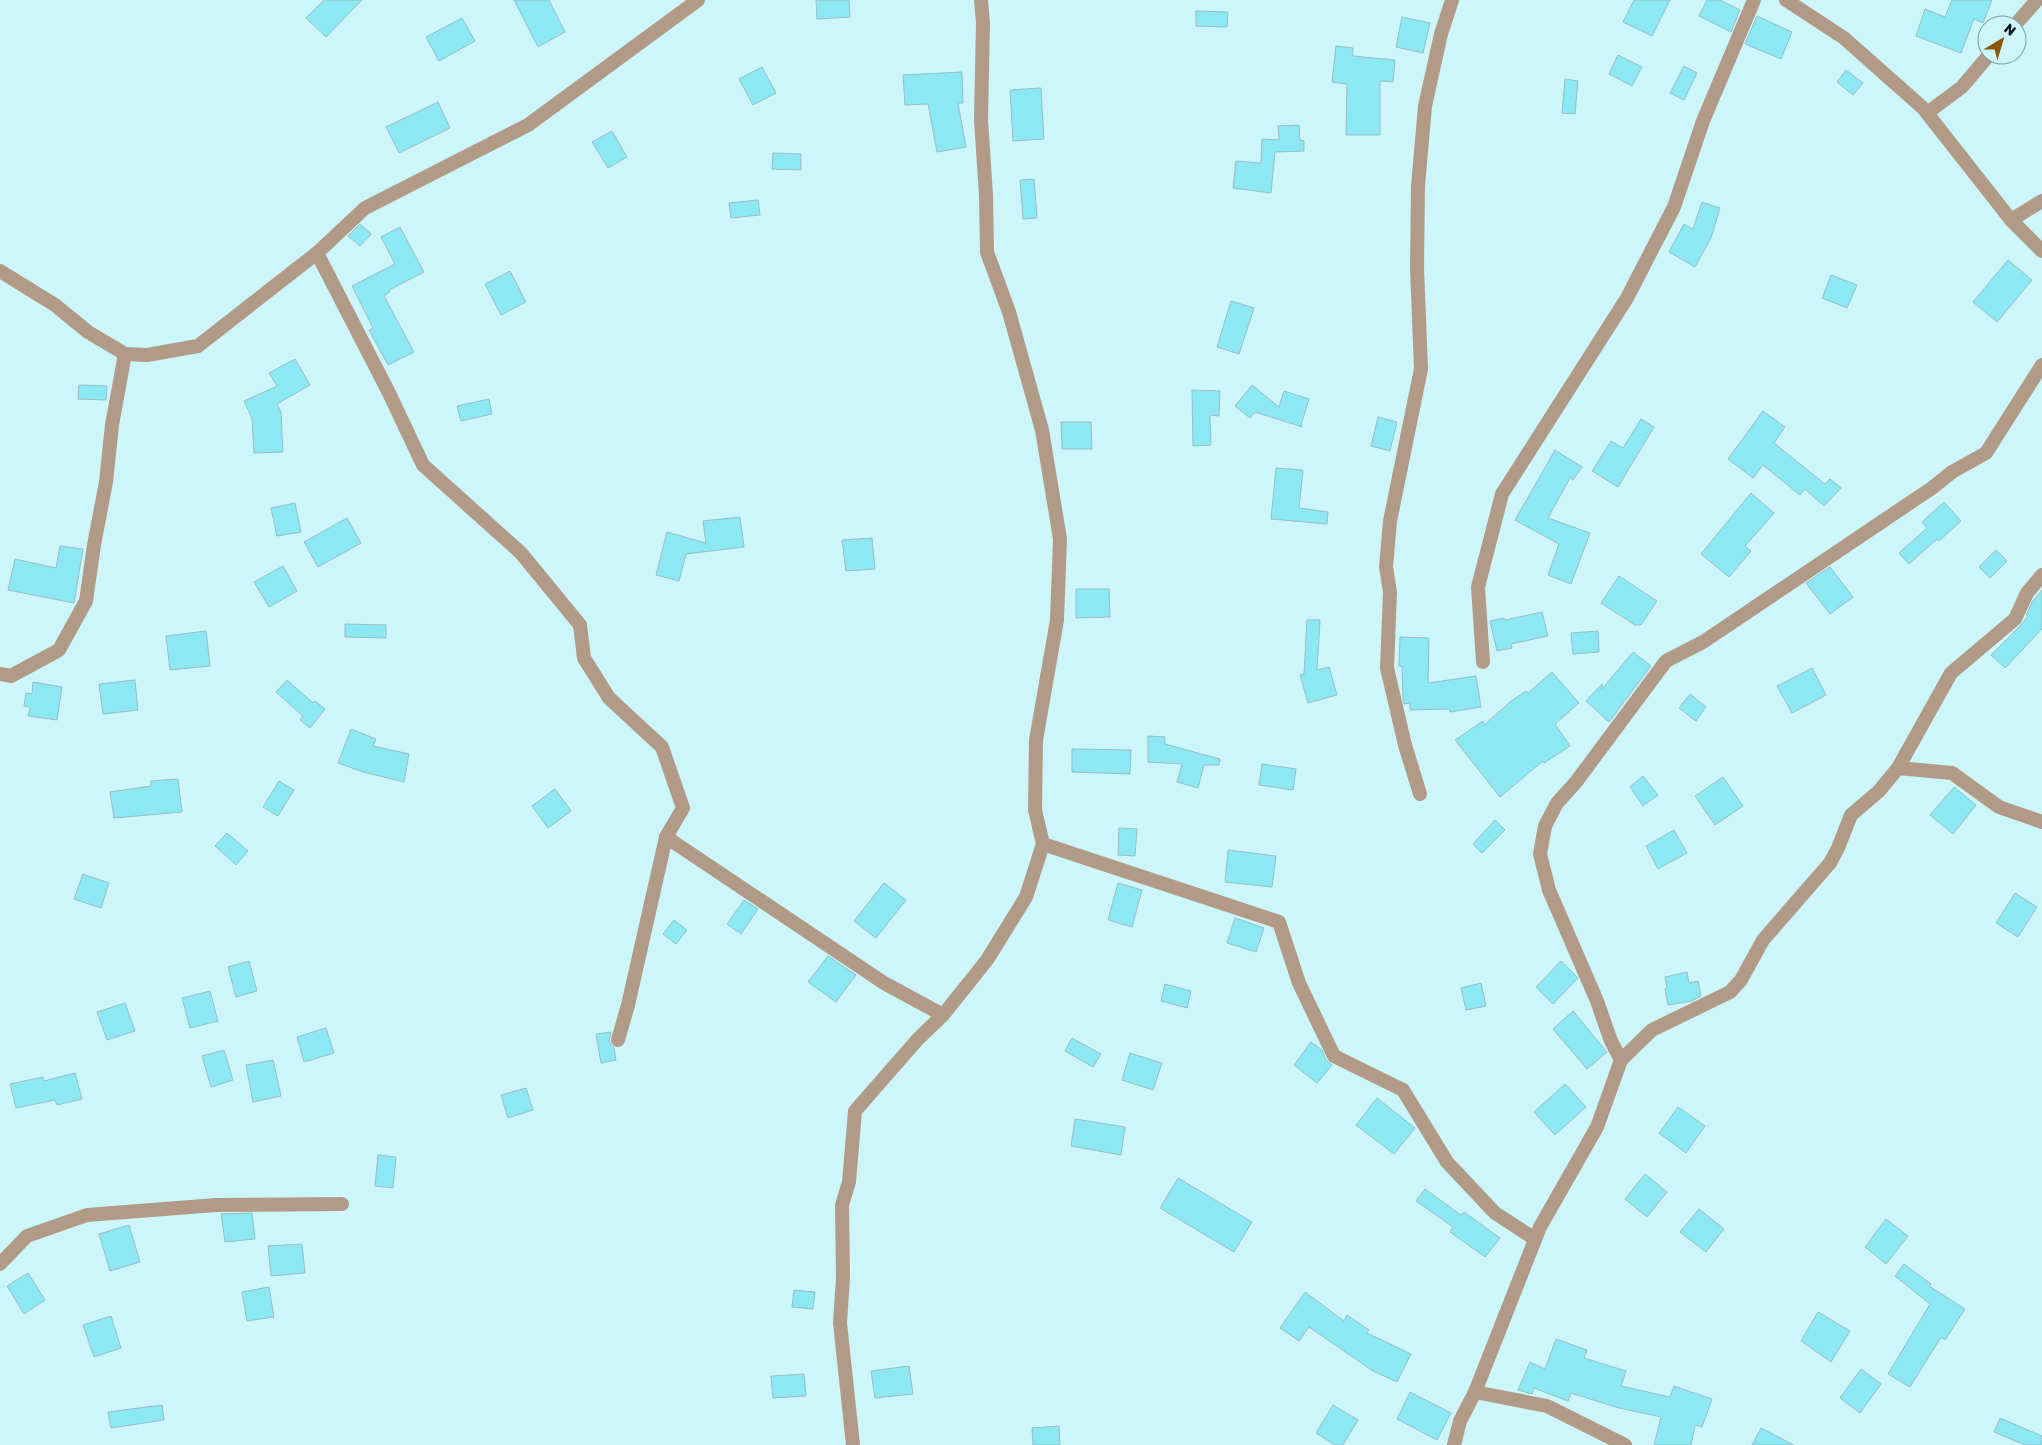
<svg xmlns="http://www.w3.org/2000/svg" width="2042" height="1445" font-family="Rubik,sans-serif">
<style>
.building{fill:#8ce8f3;stroke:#96bfc4}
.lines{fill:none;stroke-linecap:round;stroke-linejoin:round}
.minor{stroke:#b29b86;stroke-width:14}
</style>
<rect width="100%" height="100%" fill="#ccf6fb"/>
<g class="building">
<path d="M324 0H362L326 37 306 18Z"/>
<path d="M514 0H549L565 32 538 47Z"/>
<path d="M816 0H849L850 17 817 19Z"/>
<path d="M1634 0H1670L1652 36 1623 22Z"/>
<path d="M1707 0H1720L1740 10 1731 32 1699 16Z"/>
<path d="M1952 0H1992L1983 23 1974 19 1961 53 1916 36 1925 9 1945 17Z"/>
<path d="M1196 11 1228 12 1227 27 1196 26Z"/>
<path d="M1757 16 1792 32 1781 59 1745 44Z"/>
<path d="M1402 17 1430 23 1423 53 1396 47Z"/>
<path d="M462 18 475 41 439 61 426 37Z"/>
<path d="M1336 46 1353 48V56L1395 60 1393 82 1380 81V135H1346L1347 84 1332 82Z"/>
<path d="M1618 55 1642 67 1632 86 1609 74Z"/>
<path d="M1684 66 1697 73 1684 100 1670 93Z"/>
<path d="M762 67 776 93 753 105 739 79Z"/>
<path d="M1846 70 1863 83 1853 95 1837 82Z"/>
<path d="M962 72 963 103H958L966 147 937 152 928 104 905 105 903 75Z"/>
<path d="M1565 79 1578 81 1575 114 1562 113Z"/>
<path d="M1041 88 1044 139 1013 141 1010 90Z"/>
<path d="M438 102 450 128 399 153 386 127Z"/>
<path d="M1299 125 1300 140 1304 141V151L1275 152 1271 193 1233 188 1236 161 1261 163 1262 139 1279 140 1278 126Z"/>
<path d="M612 131 627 157 608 168 592 142Z"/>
<path d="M773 153 801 154V170L772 169Z"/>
<path d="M1034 179 1037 218 1023 219 1020 180Z"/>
<path d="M758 200 760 215 731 218 729 203Z"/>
<path d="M1702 202 1720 208 1711 238 1695 267 1669 252 1684 224 1693 229Z"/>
<path d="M360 224 371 234 360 246 348 236Z"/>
<path d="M400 227 424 272 389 290 390 292 384 296 414 352 388 365 369 330 373 328 352 286 395 264 381 237Z"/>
<path d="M2008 260 2032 280 1997 322 1973 302Z"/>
<path d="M510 271 526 302 501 315 485 284Z"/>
<path d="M1831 275 1857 285 1847 308 1822 298Z"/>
<path d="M1231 301 1254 308 1239 354 1217 347Z"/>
<path d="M295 359 310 385 277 404 281 412 283 452 254 453 252 418 244 401 277 386 269 373Z"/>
<path d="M79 385 107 386 106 400 78 399Z"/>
<path d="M1252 385 1279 407 1284 391 1309 399 1301 425 1302 427 1255 412 1250 418 1235 406Z"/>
<path d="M1192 390 1220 391 1219 416 1210 415 1211 445 1193 446Z"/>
<path d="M489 399 492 414 461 421 457 406Z"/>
<path d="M1763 411 1785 427 1774 443 1825 484 1830 479 1841 488 1824 506 1805 489 1800 495 1763 465 1753 478 1728 459Z"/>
<path d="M1378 417 1397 422 1390 451 1371 446Z"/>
<path d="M1641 419 1654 427 1618 487 1592 471 1611 441 1623 448Z"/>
<path d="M1061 422H1091L1092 449H1062Z"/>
<path d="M1555 450 1582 467 1573 480 1570 478 1548 518 1590 533 1571 584 1548 575 1559 544 1515 520Z"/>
<path d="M1276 468 1303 470 1299 508 1328 512 1327 524 1271 519Z"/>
<path d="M1751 493 1774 513 1745 546 1751 551 1729 577 1701 554Z"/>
<path d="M1944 502 1961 521 1939 541 1937 539 1909 564 1899 553 1927 528 1922 522Z"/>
<path d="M295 503 301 532 277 536 271 508Z"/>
<path d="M740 517 744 547 686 554 679 581 656 575 667 532 706 543 703 521Z"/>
<path d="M347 518 361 543 318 567 304 542Z"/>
<path d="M872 538 875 569 846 571 842 540Z"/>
<path d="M60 546 83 549 74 603 8 590 15 559 56 568Z"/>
<path d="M1996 550 2007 561 1990 578 1979 567Z"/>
<path d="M283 566 297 591 269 607 254 582Z"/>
<path d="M1830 567 1853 597 1830 614 1806 583Z"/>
<path d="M1619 576 1657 601 1641 625H1635L1601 603Z"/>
<path d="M1076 589H1109L1110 617 1076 618Z"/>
<path d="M2042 590V629L2005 668 1991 655 2021 625 2028 616 2026 615 2032 602Z"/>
<path d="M1542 612 1548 636 1511 644 1512 648 1497 651 1490 621 1504 618 1505 620Z"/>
<path d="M1307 620H1320L1317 670 1329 667 1337 695 1308 703 1300 675 1304 674Z"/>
<path d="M345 624 386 625V638L345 637Z"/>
<path d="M206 631 210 666 170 670 166 636Z"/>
<path d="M1598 631 1599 652 1573 654 1571 633Z"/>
<path d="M1400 637 1429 638 1428 683 1476 676 1481 707 1450 712 1449 709 1410 710V703L1404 704 1403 698 1402 666H1399Z"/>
<path d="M1633 652 1651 666 1609 722 1586 701 1602 684V689Z"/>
<path d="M1812 668 1826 695 1792 713 1777 686Z"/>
<path d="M1552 672 1579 703 1555 724 1570 746 1544 763 1543 761 1500 797 1455 740 1483 721 1484 725 1510 702 1526 691 1528 693Z"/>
<path d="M135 680 138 710 103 714 99 684Z"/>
<path d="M287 680 313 703 315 701 325 709 310 728 300 720 303 716 276 692Z"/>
<path d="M33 682 62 687 57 720 28 716 30 707 24 706 26 693 32 694Z"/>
<path d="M1690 694 1706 707 1696 721 1679 708Z"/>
<path d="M351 729 376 739 373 746 409 754 404 782 363 772 338 763Z"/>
<path d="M1148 736 1165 737V744L1220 759 1219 765H1204L1198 788 1177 782 1182 764 1148 762Z"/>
<path d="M1072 749 1131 750 1130 774 1072 772Z"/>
<path d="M1262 764 1296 769 1293 790 1259 785Z"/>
<path d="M1643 776 1658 795 1643 806 1630 787Z"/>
<path d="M1723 777 1743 806 1715 825 1695 796Z"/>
<path d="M178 779 182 812 114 818 110 792 151 786V781Z"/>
<path d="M279 781 294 790 278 816 263 807Z"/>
<path d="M1954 787 1976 805 1953 834 1930 815Z"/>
<path d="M555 789 571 811 548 828 532 806Z"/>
<path d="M1495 820 1505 830 1482 853 1473 844Z"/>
<path d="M1119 828 1137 829 1135 856 1118 855Z"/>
<path d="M1674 830 1687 853 1658 869 1646 846Z"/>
<path d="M227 833 248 851 236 865 215 846Z"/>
<path d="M1228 850 1276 856 1272 887 1225 882Z"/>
<path d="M83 874 109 883 101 908 74 899Z"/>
<path d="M884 883 906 900 876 938 854 921Z"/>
<path d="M1118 883 1142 890 1132 927 1108 920Z"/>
<path d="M2015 893 2037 907 2018 937 1996 923Z"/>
<path d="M744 900 758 909 741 934 727 924Z"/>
<path d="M1235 918 1264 928 1256 952 1227 943Z"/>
<path d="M674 920 687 930 676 944 663 934Z"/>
<path d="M828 956 856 975 836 1002 808 982Z"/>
<path d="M249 961 257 991 236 997 228 967Z"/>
<path d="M1561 961 1578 978 1553 1004 1536 987Z"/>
<path d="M1687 972 1689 983 1698 981 1701 996 1692 1001 1668 1005 1665 989 1667 988 1665 977Z"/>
<path d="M1481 983 1486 1006 1466 1010 1461 988Z"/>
<path d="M1165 984 1191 991 1187 1008 1161 1001Z"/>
<path d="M210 991 218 1021 190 1028 182 998Z"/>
<path d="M125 1003 135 1031 107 1040 97 1012Z"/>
<path d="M1573 1011 1607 1052 1587 1069 1553 1029Z"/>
<path d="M326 1028 334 1053 304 1062 297 1037Z"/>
<path d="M611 1032 609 1042 614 1048 616 1060 601 1063 596 1034Z"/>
<path d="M1072 1038 1101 1054 1093 1067 1065 1051Z"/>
<path d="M1311 1042 1322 1050 1326 1060 1332 1065 1317 1083 1294 1065Z"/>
<path d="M224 1050 233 1080 211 1087 202 1056Z"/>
<path d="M1130 1053 1162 1063 1153 1090 1122 1080Z"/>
<path d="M273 1060 281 1096 253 1102 246 1065Z"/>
<path d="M75 1073 82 1099 57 1105 55 1100 16 1108 10 1084 43 1077 44 1081Z"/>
<path d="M1565 1084 1586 1107 1555 1135 1534 1112Z"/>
<path d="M526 1088 533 1110 508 1118 501 1095Z"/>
<path d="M1377 1098 1415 1128 1394 1154 1356 1125Z"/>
<path d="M1678 1107 1705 1126 1686 1153 1659 1133Z"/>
<path d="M1075 1119 1125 1127 1121 1155 1071 1146Z"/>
<path d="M378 1155 396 1157 393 1188 375 1186Z"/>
<path d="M1645 1174 1667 1192 1647 1217 1625 1199Z"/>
<path d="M1178 1178 1252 1222 1234 1252 1160 1208Z"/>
<path d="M1425 1189 1461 1215 1464 1212 1500 1238 1485 1257 1450 1232 1453 1227 1416 1201Z"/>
<path d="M1699 1209 1724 1229 1706 1252 1680 1232Z"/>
<path d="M252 1213 255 1239 225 1242 221 1214Z"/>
<path d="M1886 1219 1908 1236 1886 1264 1865 1247Z"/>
<path d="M129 1225 140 1262 110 1271 99 1234Z"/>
<path d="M302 1244 305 1273 271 1276 268 1246Z"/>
<path d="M1904 1264 1931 1284 1929 1286 1965 1309 1945 1340 1941 1337 1910 1387 1888 1374 1930 1304 1895 1276Z"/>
<path d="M28 1273 45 1300 24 1314 7 1286Z"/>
<path d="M269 1287 274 1317 247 1321 242 1292Z"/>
<path d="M794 1290 815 1292 813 1309 792 1307Z"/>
<path d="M1305 1292 1344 1321 1347 1315 1369 1330 1367 1333 1411 1354 1397 1382 1373 1371 1309 1327 1299 1341 1280 1328Z"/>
<path d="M1818 1312 1850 1331 1831 1362 1801 1341Z"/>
<path d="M111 1316 121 1348 94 1357 83 1325Z"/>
<path d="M1556 1339 1587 1350 1584 1358 1626 1371 1621 1386 1670 1397 1674 1386 1712 1399 1702 1427 1695 1425 1691 1445H1654L1661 1417 1619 1408 1571 1393 1568 1401 1534 1388 1532 1394 1518 1390 1530 1362 1545 1369Z"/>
<path d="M909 1366 913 1394 875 1398 871 1371Z"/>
<path d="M1861 1369 1881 1384 1860 1413 1840 1398Z"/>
<path d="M804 1374 806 1396 773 1398 771 1376Z"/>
<path d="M1410 1392 1451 1413 1437 1440 1397 1419Z"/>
<path d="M162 1405 164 1420 111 1428 108 1412Z"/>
<path d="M1333 1405 1358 1420 1343 1445H1335L1316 1433Z"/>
<path d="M2000 1418 2042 1436V1445H2025L1994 1432Z"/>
<path d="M1059 1426 1060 1445H1033L1032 1428Z"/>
<path d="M1761 1428 1794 1445H1752Z"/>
</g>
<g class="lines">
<g class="minor">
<path d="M981 0 983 23 981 120 986 195 987 252 1009 312 1042 430 1060 539 1057 620 1036 740 1035 810 1043 844"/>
<path d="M1786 0 1844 38 1923 108 2011 220 2042 251"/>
<path d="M2015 25 2037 0"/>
<path d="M1927 113 1962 87 1989 55"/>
<path d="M2011 220 2042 201"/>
<path d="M317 253 389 393 423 465 521 553 580 625 584 658 609 698 662 747 683 808 666 837 628 1005 618 1040"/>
<path d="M0 271 55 305 88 332 125 354 147 355 198 346 317 253 365 208 528 125 698 0"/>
<path d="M1483 662 1478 587 1502 494 1627 298 1674 207 1703 121 1754 0"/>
<path d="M0 674 11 676 59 650 86 601 94 545 106 482 112 425 125 354"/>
<path d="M1898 768 1952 773 1999 807 2042 822"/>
<path d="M1420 794 1405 745 1387 668 1390 592 1386 567 1390 521 1421 369 1417 268 1418 186 1425 106 1441 34 1452 0"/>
<path d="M666 837 884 983 943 1015 987 960 1026 897 1043 844 1279 922 1299 983 1334 1056 1403 1090 1447 1162 1495 1213 1535 1239"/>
<path d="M1621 1060 1611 1041 1597 1001 1549 890 1540 854 1545 826 1557 803 1576 782 1666 661 1703 642 1932 488 1952 472 1986 453 2042 365"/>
<path d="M0 1264 27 1236 87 1215 216 1205 342 1204"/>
<path d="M1475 1392 1547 1406 1625 1445"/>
<path d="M853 1445 840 1323 843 1277 842 1205 849 1182 855 1111 918 1039 943 1015"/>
<path d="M1454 1445 1460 1421 1475 1392 1540 1227 1597 1127 1621 1060 1652 1030 1730 992 1741 980 1763 940 1830 863 1838 848 1851 815 1879 791 1898 768 1951 673 2015 619 2027 593 2042 575"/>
</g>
</g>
<g transform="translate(2002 40) rotate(38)"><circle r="24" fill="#ccf6fb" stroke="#7c9ca0"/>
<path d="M0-4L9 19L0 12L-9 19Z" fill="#8d560c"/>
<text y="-8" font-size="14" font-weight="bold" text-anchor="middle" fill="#051517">N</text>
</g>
</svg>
